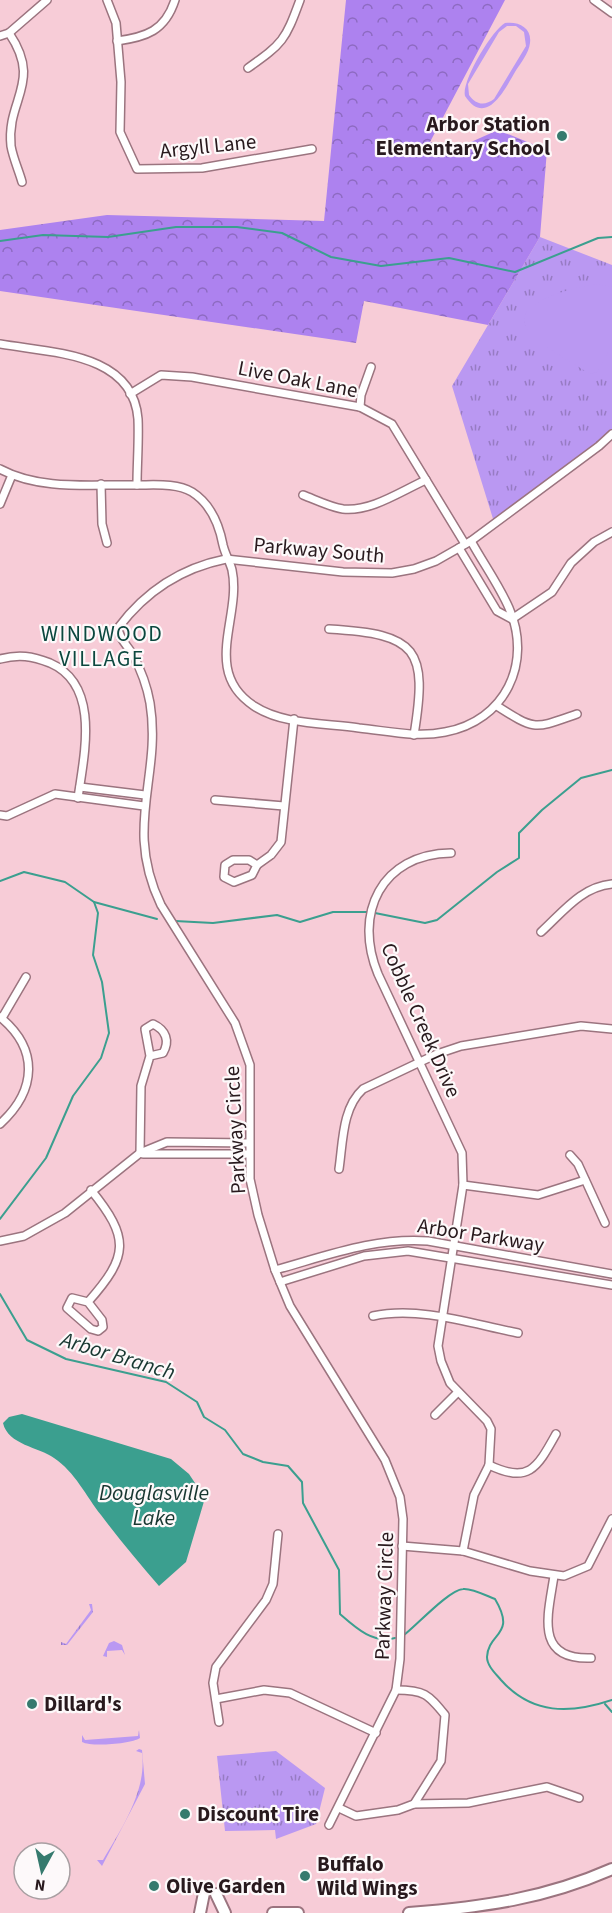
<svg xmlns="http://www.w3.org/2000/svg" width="612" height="1913" font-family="'Source Sans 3',sans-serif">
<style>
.grass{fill:url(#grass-tufts)}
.forest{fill:url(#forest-crowns)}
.pitch{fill:#ba98f2;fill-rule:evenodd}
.water{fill:#3b9f8f}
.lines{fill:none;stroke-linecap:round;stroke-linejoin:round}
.stream{stroke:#3b9f8f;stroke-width:2}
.street-casing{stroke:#9b747f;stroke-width:10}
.secondary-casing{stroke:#9b747f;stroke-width:14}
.street{stroke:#fff;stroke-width:7}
.secondary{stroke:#fff;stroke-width:10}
.poi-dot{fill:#367a6e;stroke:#fdf9fa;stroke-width:2}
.labels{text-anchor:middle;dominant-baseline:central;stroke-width:4.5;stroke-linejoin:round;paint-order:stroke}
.poi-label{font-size:21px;font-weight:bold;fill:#28191d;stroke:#fdf9fa;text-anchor:start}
.street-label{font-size:21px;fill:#28191d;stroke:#fdf9fa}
.neighbourhood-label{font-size:22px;letter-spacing:1.5px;fill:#0c483f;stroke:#fdf9fa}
.water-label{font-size:22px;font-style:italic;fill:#183731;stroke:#fdf9fa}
</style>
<defs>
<pattern id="grass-tufts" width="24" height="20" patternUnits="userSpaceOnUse" patternTransform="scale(1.5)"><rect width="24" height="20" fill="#ba98f2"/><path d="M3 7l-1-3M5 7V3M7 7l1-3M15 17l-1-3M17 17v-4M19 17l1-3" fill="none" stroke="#977bc3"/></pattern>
<pattern id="forest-crowns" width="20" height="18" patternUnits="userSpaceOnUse" patternTransform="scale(1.5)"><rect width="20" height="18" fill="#ad82ef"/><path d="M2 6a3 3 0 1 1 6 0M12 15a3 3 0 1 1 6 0" fill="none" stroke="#8d6ac1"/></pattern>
</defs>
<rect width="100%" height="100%" fill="#f7ccd7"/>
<g class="grass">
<path d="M540 237 612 265V437L601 450 558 476 494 522 452 386Z"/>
<path d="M89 1604H92L93 1612 67 1645H61V1642L66 1644 91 1610Z"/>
<path d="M114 1641 122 1645 125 1655 122 1650 107 1651V1657L103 1656 109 1643Z"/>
<path d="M139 1730 140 1738C131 1744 91 1747 82 1742V1735L85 1740 138 1736Z"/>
<path d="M139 1749 142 1750 145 1784 102 1866 97 1860H103C122 1828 147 1790 142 1753L136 1751Z"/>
<path d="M276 1751 325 1788 316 1824 276 1839 275 1830 225 1831 217 1756Z"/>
</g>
<path class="forest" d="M346 0H505L430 142 453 150 498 130 547 150 540 237 488 325 364 301 356 343 0 291V230L107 215 324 221Z"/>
<g class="pitch">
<path d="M505 23C519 21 532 28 530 43 529 53 520 64 515 72 505 89 486 128 465 96 461 82 492 30 505 23ZM507 26H516L524 32 526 46 494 99C485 106 476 105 469 95L468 84 499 32Z"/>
<path d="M594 284 612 287V345L597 372 590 374C575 364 534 342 526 327 512 301 579 287 594 284Z"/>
</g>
<path class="water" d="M22 1414 171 1459 189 1474 205 1498 186 1562 159 1586C139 1563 119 1539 101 1515 86 1496 75 1472 54 1458 39 1447 8 1445 3 1423L9 1417Z"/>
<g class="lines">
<g class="stream">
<path d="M0 241 43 235 108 237 176 227H237L282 233 331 257 381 266 449 258 515 272 598 238 612 237"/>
<path d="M0 881 24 872 65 882 94 902 98 913 93 955 102 982 109 1033 101 1058 73 1096 46 1158 0 1219"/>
<path d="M94 902 157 919"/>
<path d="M375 913 425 923 437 920 497 872 519 858V833L542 810 581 778 612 770"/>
<path d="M175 921 213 923 277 915 300 922 333 912H367"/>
<path d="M0 1294 27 1340 66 1359 166 1382 197 1402 204 1417 225 1430 243 1454 263 1462 288 1466 302 1482 303 1503 339 1570 340 1614C356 1628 373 1644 395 1638"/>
<path d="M404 1635C417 1625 449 1590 463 1589 472 1588 487 1596 495 1599 517 1636 488 1632 487 1657 487 1666 496 1674 501 1680 532 1715 570 1714 612 1700"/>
<path d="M605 1704 612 1712"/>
</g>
<g class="street-casing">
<g id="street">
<path d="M107 0 116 23 121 82 120 132 137 169 202 168 312 149"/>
<path d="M594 0 612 13"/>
<path d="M9 33C43 83 6 99 11 146 13 158 19 171 22 182"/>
<path d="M0 36 9 33 47 0"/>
<path d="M117 41C146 37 165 31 175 0"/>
<path d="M248 68C283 43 285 41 300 0"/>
<path d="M0 344C50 353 133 352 138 419 139 441 137 463 137 485"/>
<path d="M130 394 161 375 192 377 360 407 392 424 465 544"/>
<path d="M360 407 361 395 371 367"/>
<path d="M0 469C41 491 93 484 138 485 155 485 177 483 192 492 211 504 219 524 223 545 225 554 230 562 232 570 242 617 201 671 254 706 283 725 325 723 359 728 388 731 417 738 445 732 505 721 533 663 509 608 499 585 483 563 471 541"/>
<path d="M101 484 102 524 107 543"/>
<path d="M303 495C316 500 330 507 343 509 371 512 401 491 426 480"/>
<path d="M0 504 12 475"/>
<path d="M459 548 497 611 512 619"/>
<path d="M512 619 552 592 571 563 594 542 612 532"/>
<path d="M329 629C418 634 428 649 414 735"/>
<path d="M0 659C19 654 32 656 50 663 101 685 84 755 78 798"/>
<path d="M497 706C536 731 534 729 577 714"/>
<path d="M80 787 145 795"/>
<path d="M215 800 284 806"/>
<path d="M0 815 7 816 55 794 144 806"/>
<path d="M451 853C381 854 353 914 378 974L462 1153 463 1185 438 1346 441 1361 450 1383 487 1421 491 1429 489 1465 474 1495 463 1551"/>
<path d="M233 860H249L257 865 252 875 234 882 224 877 225 865Z"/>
<path d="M257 865 271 855 281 842 294 719"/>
<path d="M541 932C563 912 581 887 612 884"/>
<path d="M0 1017C39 1049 37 1090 0 1124"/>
<path d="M2 1018 26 977"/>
<path d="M140 1153 141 1086 150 1056 145 1029 153 1024C166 1030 170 1041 163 1053L150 1056"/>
<path d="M143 1154H249"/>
<path d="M570 1155 578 1164 605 1223"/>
<path d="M339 1169C343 1142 342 1108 363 1089L437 1054 461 1046 581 1026 612 1029"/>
<path d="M463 1185 538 1195 585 1180"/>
<path d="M0 1241 24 1236 65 1213 140 1153 167 1142 249 1143"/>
<path d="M275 1270C326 1256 375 1237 428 1241L612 1274"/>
<path d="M280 1282 364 1256 408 1251 612 1285"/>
<path d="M88 1302 102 1320 103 1327 98 1331 91 1329 67 1308 72 1298 88 1302C129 1256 130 1238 91 1190"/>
<path d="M373 1316C420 1306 472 1324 518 1333"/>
<path d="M435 1415 458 1392"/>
<path d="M489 1465C529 1484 537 1468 556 1434"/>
<path d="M402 1546 463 1551 530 1571 564 1576 588 1566 612 1519"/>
<path d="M554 1576C548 1615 534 1660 591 1658"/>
<path d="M216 1699 264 1690 290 1693 376 1733"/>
<path d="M219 1722 213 1683 216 1667 266 1600 273 1584 278 1534"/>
<path d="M414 1804 468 1803 547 1787 579 1798"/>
<path d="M339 1808 356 1816 398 1810 414 1804 441 1761 445 1715C428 1694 424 1690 396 1690"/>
<path d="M329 1825 396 1690 400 1659 403 1519 400 1497 385 1460 290 1306 275 1270 258 1215 250 1179V1065L235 1023 161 905C123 826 162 777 150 703 147 686 141 670 133 655 128 646 119 639 118 628 145 592 181 568 226 559L343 572 392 573 414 569 436 561 471 541 599 446 612 434"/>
</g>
</g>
<g class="secondary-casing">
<g id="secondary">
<path d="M216 1894 225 1913"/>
<path d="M200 1913 205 1888"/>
<path d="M273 1913H298"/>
<path d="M409 1913C483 1907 544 1899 612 1869"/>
</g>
</g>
<use href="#street" class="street"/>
<use href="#secondary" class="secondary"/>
</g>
<g class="poi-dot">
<circle cx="562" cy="136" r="6"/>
<circle cx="32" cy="1704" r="6"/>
<circle cx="185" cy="1814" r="6"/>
<circle cx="305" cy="1876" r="6"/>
<circle cx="154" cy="1886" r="6"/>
</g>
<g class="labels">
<g class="poi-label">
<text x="550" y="124" text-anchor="end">Arbor Station<tspan x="550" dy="24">Elementary School</tspan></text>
<text x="44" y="1704">Dillard's</text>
<text x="197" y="1814">Discount Tire</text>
<text x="317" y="1864">Buffalo<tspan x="317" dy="24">Wild Wings</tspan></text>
<text x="166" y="1886">Olive Garden</text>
</g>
<g class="street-label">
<text transform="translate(208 146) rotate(-6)">Argyll Lane</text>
<text transform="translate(298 379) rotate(11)">Live Oak Lane</text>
<text transform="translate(319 550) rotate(5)">Parkway South</text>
<text transform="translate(421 1020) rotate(66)">Cobble Creek Drive</text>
<text transform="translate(235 1130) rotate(-93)">Parkway Circle</text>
<text transform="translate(481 1235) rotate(9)">Arbor Parkway</text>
<text transform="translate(384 1596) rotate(-88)">Parkway Circle</text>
</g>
<g class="neighbourhood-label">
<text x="102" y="634">WINDWOOD<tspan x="102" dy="25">VILLAGE</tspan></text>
</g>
<g class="water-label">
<text transform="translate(118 1356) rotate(17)">Arbor Branch</text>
<text x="154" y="1493">Douglasville<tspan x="154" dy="25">Lake</tspan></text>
</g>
</g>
<g transform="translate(42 1871) rotate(188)"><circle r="28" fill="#fdf9fa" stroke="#a89fa2" stroke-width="1.5"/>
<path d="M0-4.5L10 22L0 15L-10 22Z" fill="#367a6e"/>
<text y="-9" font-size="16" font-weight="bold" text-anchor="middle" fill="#28191d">N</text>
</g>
</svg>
